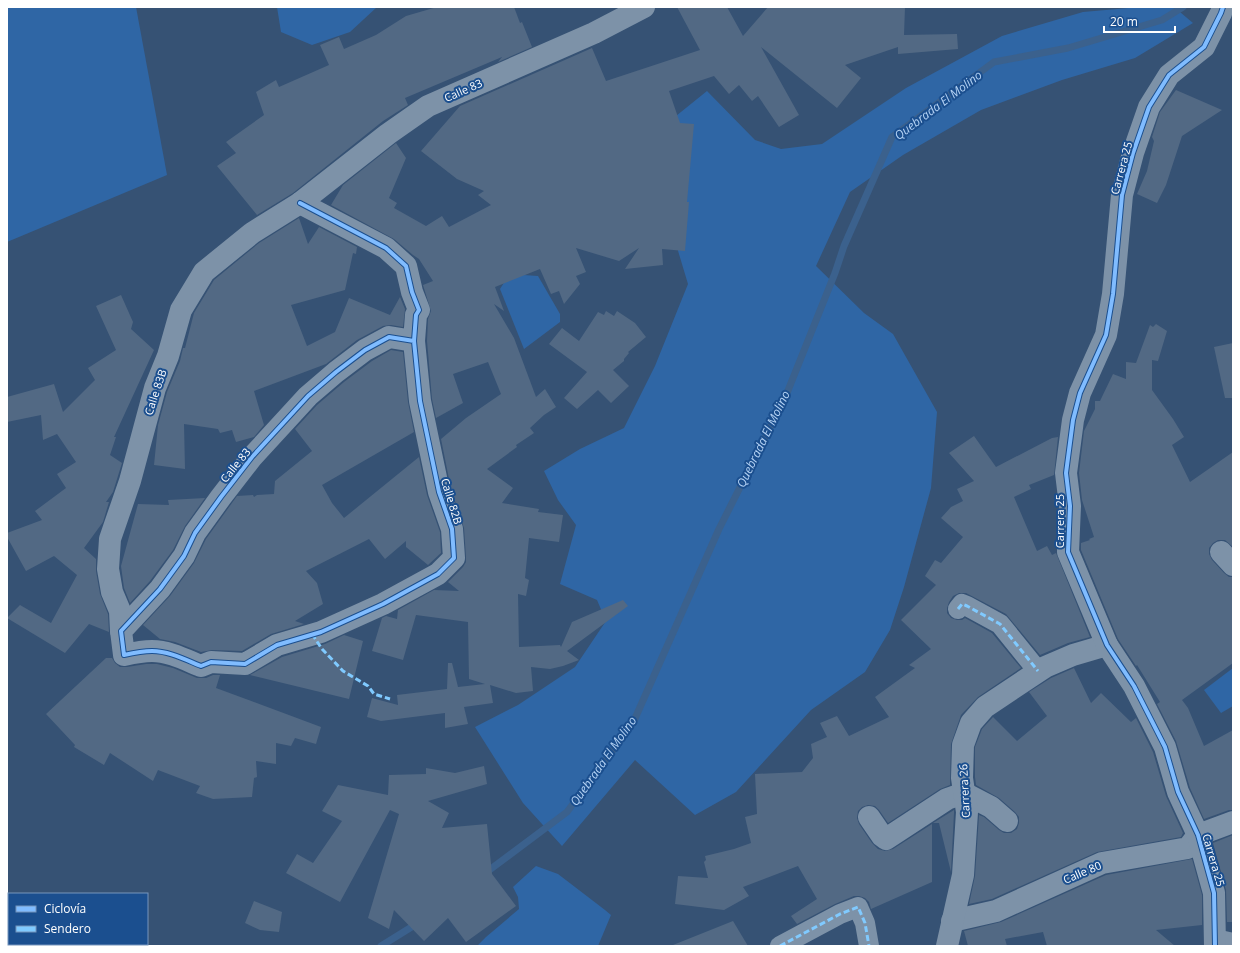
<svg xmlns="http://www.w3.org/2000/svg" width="1240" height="953" font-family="'Open Sans',sans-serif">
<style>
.green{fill:#2f66a5}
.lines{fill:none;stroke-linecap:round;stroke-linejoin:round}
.stream{stroke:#3b618d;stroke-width:7}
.building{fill:#526984}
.pedestrian{stroke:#7d92a8;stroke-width:20}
.minor{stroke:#7d92a8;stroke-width:22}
.quiet{stroke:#80caff;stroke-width:3;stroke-dasharray:6 3;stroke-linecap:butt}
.cycleway-casing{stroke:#1b4f8f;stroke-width:6}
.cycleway{stroke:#80bcff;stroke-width:4}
.labels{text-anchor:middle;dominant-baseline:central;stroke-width:4;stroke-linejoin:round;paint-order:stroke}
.street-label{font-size:11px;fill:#fff;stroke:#1b4f8f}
.water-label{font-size:12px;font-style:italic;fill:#b5d3f5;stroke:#1b4f8f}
</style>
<rect width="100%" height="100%" fill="#365274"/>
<g class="green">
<path d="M7 7H136L167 175 7 242Z"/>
<path d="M277 7H377L350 32 312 45 281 32Z"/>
<path d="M1140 7H1174L1193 23 1135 58 1062 80 981 110 903 155 850 192 816 266 864 313 893 334 937 412 931 488 904 587 890 630 865 672 811 710 736 792 695 815 635 760 562 846 523 803 475 727 518 705 575 667 606 621 597 600 560 584 576 525 558 500 544 471 580 449 624 428 655 366 688 284 645 141 707 91 755 140 781 149 822 144 906 88 1002 36 1083 12Z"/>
<path d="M512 270 523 275 538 276 560 314V322L524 349 500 289Z"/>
<path d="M1233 668V706L1221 713 1204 690Z"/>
<path d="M536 866 558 874 605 910 611 915 598 946H477L486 937 519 909 518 897 513 887Z"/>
</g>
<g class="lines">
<g class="stream">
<path d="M484 874 567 812 633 723 719 529 785 398 835 273 844 246 892 137 994 62 1068 48 1162 20 1183 7"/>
<path d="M381 946 418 923"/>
</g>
</g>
<g class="building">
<path d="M437 7H514L520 23 522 22 532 47 498 62 502 57 405 98 408 105 383 121 293 193 257 215 217 166 236 153 226 142 264 115 256 92 276 80 279 87 329 65 320 45 339 37 344 49 376 35 406 16Z"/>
<path d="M677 7H727L743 36 768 7H905L904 35 957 34 958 49 898 54V47L845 65 861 78 837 108 761 47 799 115 779 127 758 96 752 101 739 85 729 94 714 76 669 91 680 123 694 124 687 202H689L685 251 662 249 663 265 625 269 639 248 619 261 576 248 586 272 576 276 580 284 564 304 559 291 551 294 540 269 495 287 504 311 494 304 514 338 536 397 545 389 556 407 544 415 530 428 534 433 516 445 517 447 487 469 513 488 502 503 539 509 538 512 563 515 559 542 529 538 525 578 529 580 526 596 518 594 519 647 560 645 561 647 572 622 623 600 628 606 567 651 579 660 563 666 550 669 531 667 533 691 516 693 490 685 493 703 464 707 468 724 445 728V713L381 721 367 717 372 698 398 705 397 695 447 689 448 663H452L458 687 485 684 469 679 468 622 416 615 403 660 372 651 382 618 386 616 397 619 398 610 434 590 459 591 448 582 463 567 466 562V557L464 528 451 489 441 439 466 418 501 394 488 362 453 374 463 403 436 418 432 399 427 341 428 319 431 311 423 285 433 281 419 259 413 255 394 239 331 205 343 185 396 143 406 158 389 198 397 203 394 208 426 226 442 216 449 227 491 205 478 195 484 191 457 179 421 151 460 106 592 48 606 81 700 50Z"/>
<path d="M1176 90 1222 110 1182 136 1166 185 1157 203 1137 194 1147 171 1154 141 1152 137 1160 112Z"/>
<path d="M299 218 308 244 319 227 357 247 356 254 353 253 345 290 291 305 307 346 335 332 349 298 390 315 400 297 405 309 403 327 391 325 383 326 357 340 326 364 254 391 264 425 254 437 236 442 232 430 220 433 218 429 184 424 185 469 154 465 158 425 167 392 180 361 183 348H185L194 313 214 280 259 243Z"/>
<path d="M121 295 133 322 131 329 154 350 114 437H116L110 455 122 463 113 492 106 502H109L103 522 84 548 96 559V571L100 594 108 614 109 632 89 624 65 653 7 618 20 605 51 623 77 575 54 556 26 571 7 537V533L42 520 35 511 66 488 57 474 76 462 57 434 43 440 41 415 7 422V397L54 384 63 412 95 380 88 368 116 350 96 306Z"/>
<path d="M606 311 614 316 617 311 635 323 646 337 628 352 629 353 624 359V361L613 370 629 386 611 403 598 390 577 409 564 398 587 372 549 344 562 328 579 341 598 312 604 315Z"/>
<path d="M1156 324 1167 331 1158 361 1152 360V390L1173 419 1184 437 1172 445 1190 482 1233 452V547L1225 540H1218L1213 543 1209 548V554L1212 560 1224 573 1229 577H1233V663L1182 700 1188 708 1204 746 1233 730V810H1229L1204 819 1190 788 1176 741 1157 704 1160 702 1137 665 1136 666 1118 639 1081 550V543L1090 540 1089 539 1094 537 1082 500 1079 473 1084 431 1095 409V401H1100L1113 374 1126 379V362L1136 363 1150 325 1153 327Z"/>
<path d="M1233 343V398H1225L1214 347Z"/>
<path d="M391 350 403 352 408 402 414 432 322 485 332 503 344 518 419 457 427 495 440 532 441 553 428 565 406 547V541L385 559 369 539 306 571 317 583 323 604 295 621 304 624 271 634 242 651 212 650 201 652 175 642 160 639 143 625 170 596 194 563 206 539 237 496 253 495 254 497 257 495 274 494 275 481 312 451 295 429 317 405 344 382 372 361Z"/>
<path d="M974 436 996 467 1052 438 1058 437 1054 475 1029 485 1031 489 1014 497 1037 551 1047 546 1052 555 1056 553 1090 637 1068 643 1040 655 1006 614 966 593H959L953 596 949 602 947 608V613L951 618 957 620H962L965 618 992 633 1021 668 978 697 961 715 951 744 950 785 940 789 888 823 879 810 875 806 868 805 862 807 858 811 857 818 859 824 872 843 878 849 885 851 893 849 932 824V882L871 909 869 902 865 898 859 896H854L835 904 797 924 791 916 817 899 798 866 743 887 749 896 724 910 675 904 678 876 708 878 704 862 706 860 705 856 734 849 751 843 745 817 757 814 755 774 802 772 813 758 811 744 827 737 820 723 837 716 849 736 889 717 875 697 915 668 909 665 931 649 901 620 936 585 925 576 935 560 941 563 963 537 941 518 951 507 963 501 957 489 974 481 949 453Z"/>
<path d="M205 498 185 526 173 550 150 581 130 603 124 588 121 566 138 504 169 505 168 500Z"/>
<path d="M344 635 363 641 349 699 250 675 282 657 325 644Z"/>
<path d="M106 658H112L115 663 120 667H127L146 664H157L173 668 197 678H206L213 675H220L216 688 321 727 316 744 295 738 291 746 276 743V764L256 761 257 777 254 778 252 797 213 799 196 793 200 786 158 770 153 781 110 753 104 765 74 747 75 745 46 714Z"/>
<path d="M1074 668 1091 703 1101 693 1131 722 1136 718 1153 752 1166 796 1183 833 1181 837 1097 852 992 899 969 904 975 876 979 815 984 817 999 830 1004 833H1011L1017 829 1019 823V817L1015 812 999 798 976 785 975 777V747L982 729 993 717 1017 741 1047 716 1029 692 1051 678Z"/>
<path d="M484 766 487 784 428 801 449 813 442 828 487 824 492 874 516 906 466 942 448 918 424 941 394 910 389 929 368 918 399 814 390 810 340 902 286 873 297 854 313 863 342 821 322 811 338 785 388 795 389 775 426 774V768L455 773Z"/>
<path d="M954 810V813L951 872 939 823H933Z"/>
<path d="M1233 835V922H1227L1226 890 1213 843Z"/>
<path d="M1192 859 1202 895V925L1156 930 1175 946H1047L1043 932 1005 939 1007 946H968L964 931 1001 922 1106 875Z"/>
<path d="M254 901 282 912 279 932 260 930 245 923Z"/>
<path d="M733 921 748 946H673V945Z"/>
</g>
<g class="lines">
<g class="pedestrian">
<path d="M958 609 962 604 967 606 1000 624 1038 671"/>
<path d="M780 946 840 914 858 907 865 923 869 946"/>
</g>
<g class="minor">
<path d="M300 203 386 248 406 266 412 292 419 310 416 315 414 341 420 401 439 492 452 529 454 558 438 574 383 604 321 632 277 645 245 664 211 662 201 666C186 660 169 651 152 651 142 651 133 653 124 655L121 631 160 589 184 556 195 533 221 497 252 457 308 396 336 372 365 350 389 337 414 341"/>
<path d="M1221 552 1233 565"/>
<path d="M121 631 120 611 112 592 108 569 110 539 130 481 155 388 168 356 181 310 204 272 252 233 300 203 388 134 428 106 594 33 644 7"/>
<path d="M869 817 882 836 886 839 947 799 964 793 991 807 1007 821"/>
<path d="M952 921 996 911 1102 863 1188 848 1198 835 1233 822"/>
<path d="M1215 940 1233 944"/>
<path d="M947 946 963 875 967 812 962 778 963 745 971 723 985 707 1045 667 1073 655 1107 645"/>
<path d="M1215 946 1214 893 1198 835 1178 792 1165 747 1134 686 1107 645 1068 552 1070 506 1066 473 1073 420 1080 393 1106 335 1113 294 1122 195 1133 153 1149 107 1169 75 1204 47 1221 13 1223 7"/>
</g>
<g class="quiet">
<path d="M958 609 962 604 967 606 1000 624 1038 671"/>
<path d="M312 634 322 649 343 671 368 686 374 694 390 699"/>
<path d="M780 946 840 914 858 907 865 923 869 946"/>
</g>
<g class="cycleway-casing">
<g id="cycleway">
<path d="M300 203 386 248 406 266 412 292 419 310 416 315 414 341 420 401 439 492 452 529 454 558 438 574 383 604 321 632 277 645 245 664 211 662 201 666C186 660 169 651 152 651 142 651 133 653 124 655L121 631 160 589 184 556 195 533 221 497 252 457 308 396 336 372 365 350 389 337 414 341"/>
<path d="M1215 946 1214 893 1198 835 1178 792 1165 747 1134 686 1107 645 1068 552 1070 506 1066 473 1073 420 1080 393 1106 335 1113 294 1122 195 1133 153 1149 107 1169 75 1204 47 1221 13 1223 7"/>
</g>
</g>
<use href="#cycleway" class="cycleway"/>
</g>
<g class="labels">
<g class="street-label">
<text transform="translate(463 90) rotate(-24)">Calle 83</text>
<text transform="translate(1121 168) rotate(-75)">Carrera 25</text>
<text transform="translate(155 392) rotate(-72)">Calle 83B</text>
<text transform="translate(235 465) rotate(-51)">Calle 83</text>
<text transform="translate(452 501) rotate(73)">Calle 82B</text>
<text transform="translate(1059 521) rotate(-90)">Carrera 25</text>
<text transform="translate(964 791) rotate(-93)">Carrera 26</text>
<text transform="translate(1214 860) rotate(74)">Carrera 25</text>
<text transform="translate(1082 872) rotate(-23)">Calle 80</text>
</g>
<g class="water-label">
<text transform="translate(938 105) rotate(-37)">Quebrada El Molino</text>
<text transform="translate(763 439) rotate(-64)">Quebrada El Molino</text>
<text transform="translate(603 761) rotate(-55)">Quebrada El Molino</text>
</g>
</g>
<rect width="1240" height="953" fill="none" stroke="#ffffff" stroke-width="16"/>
<rect x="8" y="893" width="140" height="52" fill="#1b4f8f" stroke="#7695bc"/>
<rect x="16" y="906" width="20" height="6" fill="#80bcff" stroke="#7695bc"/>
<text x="44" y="913" font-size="12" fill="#ffffff">Ciclovía</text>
<rect x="16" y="926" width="20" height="6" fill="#80caff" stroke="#7695bc"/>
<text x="44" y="933" font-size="12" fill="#ffffff">Sendero</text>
<path d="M1104 26v6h71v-6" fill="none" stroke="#ffffff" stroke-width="2"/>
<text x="1110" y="26" font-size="12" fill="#ffffff" stroke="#1b4f8f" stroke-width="3" paint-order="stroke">20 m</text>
</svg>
